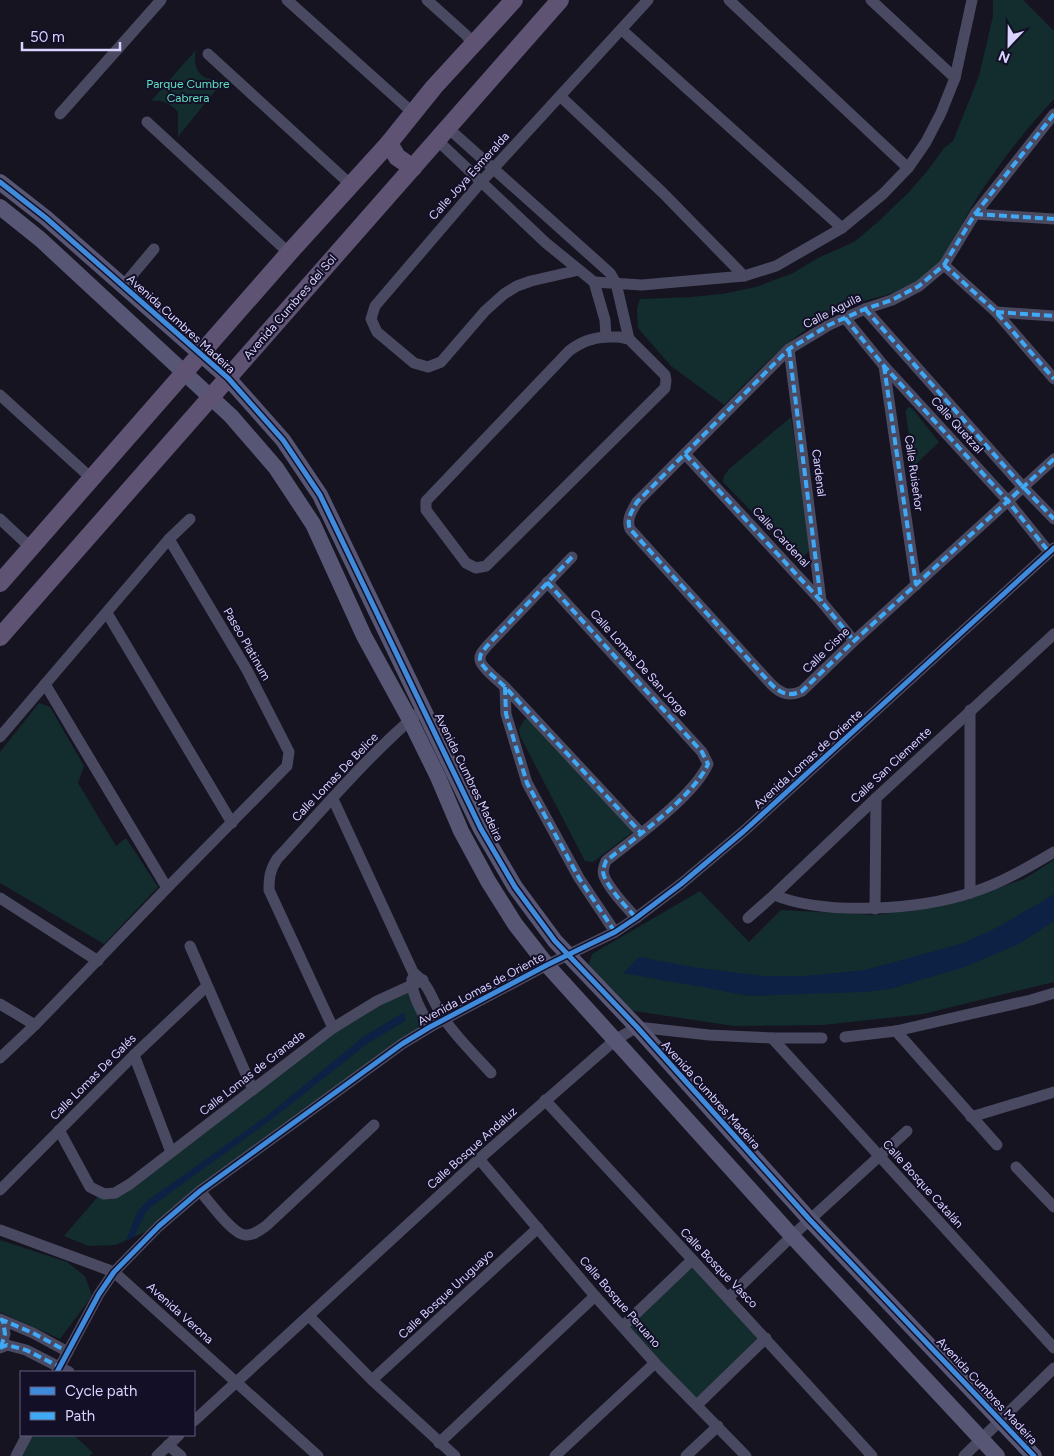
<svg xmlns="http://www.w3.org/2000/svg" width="1054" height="1456" font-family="Figtree,sans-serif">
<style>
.green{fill:#132c2d}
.water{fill:#0d2144}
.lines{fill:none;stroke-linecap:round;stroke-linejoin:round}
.street{stroke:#4a4962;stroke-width:11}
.secondary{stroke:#575674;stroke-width:16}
.primary{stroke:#5e5373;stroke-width:18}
.quiet{stroke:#3fa9f5;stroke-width:4;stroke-dasharray:8 4;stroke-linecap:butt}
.cycleway-casing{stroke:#130f26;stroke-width:8}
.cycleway{stroke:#408adc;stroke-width:5}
.labels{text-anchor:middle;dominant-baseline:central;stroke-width:4;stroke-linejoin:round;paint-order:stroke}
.park-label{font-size:12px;fill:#5fe0c0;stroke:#130f26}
.street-label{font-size:12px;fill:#d9d4ff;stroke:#130f26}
</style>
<rect width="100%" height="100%" fill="#161421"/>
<g class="green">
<path d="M993 0H1023L1054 31V99C1025 130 998 165 975 201 962 222 946 259 929 274 904 296 870 296 841 309 794 331 760 369 724 405L671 366 638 328 637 309 640 299 691 297 722 294 756 287 793 273 818 258 854 242 879 221 909 192 928 170 944 148 953 141 979 76 993 16Z"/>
<path d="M196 50C193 62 196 77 211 79 216 80 218 79 222 82L178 137V112C171 104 162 99 151 101Z"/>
<path d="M909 407 912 408 939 442 913 467 906 414V410Z"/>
<path d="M791 417 810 545V550L802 558 796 557 790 551 723 482 724 476 729 469Z"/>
<path d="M39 703 50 707 84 766 78 783 116 846 126 838 158 887 104 944 0 883V752Z"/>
<path d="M532 716 634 831 593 862 585 861 520 736 519 729 524 720Z"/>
<path d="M1054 860V982L923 1014 823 1025 734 1026 627 1010 587 969 592 954 700 891 749 942 781 910 876 915 957 902 1024 879Z"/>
<path d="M412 985 430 1027 159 1226 115 1245 88 1246 64 1236 101 1193H115L333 1028Z"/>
<path d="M0 1240 67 1262 85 1276 92 1296 60 1339 0 1312Z"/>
<path d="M692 1260 766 1338 697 1405 623 1326Z"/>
<path d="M27 1435H74L93 1453 89 1456H16Z"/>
</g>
<g class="water">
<path d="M1054 894V921L1019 944 962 968 890 989 864 992 751 996 623 973 639 957 699 968 765 976H806L865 970 964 943 998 927 1043 901Z"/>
<path d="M404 1012 405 1021 367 1044 271 1120 152 1206 146 1212 134 1237 126 1241 137 1212 147 1201 268 1115 363 1037Z"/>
</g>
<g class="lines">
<g class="street">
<path d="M287 0 412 112"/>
<path d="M427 0 466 35 474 45"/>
<path d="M729 0 908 168"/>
<path d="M871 0 955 78"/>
<path d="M622 30 842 228 883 194 908 168 926 142 941 113 955 78 972 0"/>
<path d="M208 54 350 184"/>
<path d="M560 96 663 193 744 276"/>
<path d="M60 114 161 0"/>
<path d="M1054 114 975 214 944 265 919 286 892 300 865 309 829 325 789 349 637 502C632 511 626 519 630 529L771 684C781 694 789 697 802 691L854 641 1054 459"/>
<path d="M147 122 289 253"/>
<path d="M448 128 610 273 616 283 629 339"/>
<path d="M437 140 546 243 594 282 605 320 606 337"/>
<path d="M975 214 1054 219"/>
<path d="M944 265 996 312 1054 379"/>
<path d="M579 270 531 281 517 286 504 294 485 311 441 362 428 367 414 363 377 332 371 319 375 306 482 181 648 0"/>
<path d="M594 282 642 285 744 276 776 266 842 228"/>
<path d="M123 286 154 249"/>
<path d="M865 309 1023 487 1054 519"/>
<path d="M996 312 1054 316"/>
<path d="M845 318 884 366 1007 500 1049 552"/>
<path d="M606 337H619L629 339 665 375 666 380 665 388 486 566 476 568 466 563 426 510V501L569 351C581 342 591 338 606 337Z"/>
<path d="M789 349 821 601"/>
<path d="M884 366 916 585"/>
<path d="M0 395 91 478"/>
<path d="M685 454 821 601 854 641"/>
<path d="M0 519 31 548"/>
<path d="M572 557 487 646C484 650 479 654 480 660 481 667 500 682 505 687L641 833"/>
<path d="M547 582 702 752 708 764C694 796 635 838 606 861 604 866 602 871 604 876 611 892 625 905 636 918"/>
<path d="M107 613 232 823"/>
<path d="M45 684 167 888"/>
<path d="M505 687 506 714 527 783 579 878 615 932"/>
<path d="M970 710V893"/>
<path d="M0 737 169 539 190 519"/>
<path d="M333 799 413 972C432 987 432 1003 445 1020 458 1039 476 1056 491 1073"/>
<path d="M774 895C826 916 920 910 973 892 1002 883 1028 867 1054 852"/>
<path d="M0 898 98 961"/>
<path d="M875 909 876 798"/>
<path d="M748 918 774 895 876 798 1054 634"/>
<path d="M190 946 253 1090"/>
<path d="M412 979C411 995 423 1013 430 1027"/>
<path d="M0 1004 35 1025"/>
<path d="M333 1028 269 890C269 877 270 870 277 859 324 808 370 753 424 708"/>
<path d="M896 1031 997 1145"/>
<path d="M845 1037 896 1031 1031 1000 1054 993"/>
<path d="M772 1038 1054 1348"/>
<path d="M134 1055 171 1152"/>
<path d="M0 1058 35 1025 167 888 287 766 289 752 247 670 169 539"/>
<path d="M545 1100C654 1219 764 1336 872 1456"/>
<path d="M971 1117 1054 1092"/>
<path d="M59 1130 90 1187 104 1194 115 1193 130 1184 333 1028 377 1001 423 980"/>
<path d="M479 1159 595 1296 655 1363 746 1456"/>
<path d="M1016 1167 1054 1207"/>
<path d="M0 1190 134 1055 207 986"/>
<path d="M200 1191C209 1201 232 1234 245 1235 253 1236 260 1230 266 1226L374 1125"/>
<path d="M0 1230 114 1272 318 1456"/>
<path d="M729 1297 792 1236 907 1131"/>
<path d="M309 1316 372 1380 455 1456"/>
<path d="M0 1319 33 1333 68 1352"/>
<path d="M623 1326 692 1260"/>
<path d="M1 1347 5 1334 3 1321"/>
<path d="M0 1348 7 1345 26 1350 69 1372"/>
<path d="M57 1372 99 1294 114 1272 159 1226 200 1191 402 1044 430 1027 547 965 615 932 636 918 681 884 744 831 1054 548"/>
<path d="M372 1380 538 1228"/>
<path d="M697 1405 766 1338"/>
<path d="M194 1421 479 1159 615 1040 637 1027 709 1035 772 1038H822"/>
<path d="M439 1443 595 1296"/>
<path d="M168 1445 181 1456"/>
<path d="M16 1456 27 1435"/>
<path d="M157 1456 179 1435"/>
<path d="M555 1456 655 1363"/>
<path d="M686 1456 718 1426"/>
<path d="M964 1456 1054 1368"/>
</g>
<g class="secondary">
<path d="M0 182 46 218 228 378 283 440 320 495 481 829 515 887 555 941 637 1027 810 1220 1034 1456"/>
<path d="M0 207 40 239 231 416 276 468 313 524 364 636 410 720 438 777 461 831 488 881 515 924 547 965 615 1040 792 1236 997 1456"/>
</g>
<g class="primary">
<path d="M389 143 397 157 413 168"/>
<path d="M0 583 289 253 389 143 434 87 514 0"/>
<path d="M0 637 560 0"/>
</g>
<g class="quiet">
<path d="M1054 114 975 214 944 265 919 286 892 300 865 309 829 325 789 349 637 502C632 511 626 519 630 529L771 684C781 694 789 697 802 691L854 641 1054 459"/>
<path d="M975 214 1054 219"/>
<path d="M944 265 996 312 1054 379"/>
<path d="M865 309 1023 487 1054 519"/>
<path d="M996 312 1054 316"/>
<path d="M845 318 884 366 1007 500 1049 552"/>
<path d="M789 349 821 601"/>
<path d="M884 366 916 585"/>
<path d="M685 454 821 601 854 641"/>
<path d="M572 557 487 646C484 650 479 654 480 660 481 667 500 682 505 687L641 833"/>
<path d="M547 582 702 752 708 764C694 796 635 838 606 861 604 866 602 871 604 876 611 892 625 905 636 918"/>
<path d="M505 687 506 714 527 783 579 878 615 932"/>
<path d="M0 1319 33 1333 68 1352"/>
<path d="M1 1347 5 1334 3 1321"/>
<path d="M0 1348 7 1345 26 1350 60 1367"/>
</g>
<g class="cycleway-casing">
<g id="cycleway">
<path d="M0 182 46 218 228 378 283 440 320 495 481 829 515 887 555 941 637 1027 810 1220 1034 1456"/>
<path d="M57 1372 99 1294 114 1272 159 1226 200 1191 402 1044 430 1027 547 965 615 932 636 918 681 884 744 831 1054 548"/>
</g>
</g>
<use href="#cycleway" class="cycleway"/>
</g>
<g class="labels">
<g class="park-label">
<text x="188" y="84">Parque Cumbre<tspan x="188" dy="14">Cabrera</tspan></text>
</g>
<g class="street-label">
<text transform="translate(469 176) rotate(-48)">Calle Joya Esmeralda</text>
<text transform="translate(290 307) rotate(-49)">Avenida Cumbres del Sol</text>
<text transform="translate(832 311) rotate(-27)">Calle Aguila</text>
<text transform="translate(181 324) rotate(42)">Avenida Cumbres Madeira</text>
<text transform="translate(957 425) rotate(48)">Calle Quetzal</text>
<text transform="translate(819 473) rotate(83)">Cardenal</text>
<text transform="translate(914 473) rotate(82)">Calle Ruiseñor</text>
<text transform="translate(781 537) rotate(47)">Calle Cardenal</text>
<text transform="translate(247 644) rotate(60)">Paseo Platinum</text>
<text transform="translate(826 650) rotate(-44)">Calle Cisne</text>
<text transform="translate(639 663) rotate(48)">Calle Lomas De San Jorge</text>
<text transform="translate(808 759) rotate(-42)">Avenida Lomas de Oriente</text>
<text transform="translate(891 765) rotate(-43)">Calle San Clemente</text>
<text transform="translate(335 777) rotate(-46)">Calle Lomas De Belice</text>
<text transform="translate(469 777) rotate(64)">Avenida Cumbres Madeira</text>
<text transform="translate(481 989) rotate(-28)">Avenida Lomas de Oriente</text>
<text transform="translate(252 1073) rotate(-38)">Calle Lomas de Granada</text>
<text transform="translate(93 1077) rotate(-45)">Calle Lomas De Galés</text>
<text transform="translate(711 1095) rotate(48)">Avenida Cumbres Madeira</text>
<text transform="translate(472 1148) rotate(-42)">Calle Bosque Andaluz</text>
<text transform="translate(923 1184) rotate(48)">Calle Bosque Catalán</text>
<text transform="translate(719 1268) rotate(46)">Calle Bosque Vasco</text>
<text transform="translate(446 1294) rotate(-43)">Calle Bosque Uruguayo</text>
<text transform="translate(620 1302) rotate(49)">Calle Bosque Peruano</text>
<text transform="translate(180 1313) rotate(42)">Avenida Verona</text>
<text transform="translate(987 1391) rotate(47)">Avenida Cumbres Madeira</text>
</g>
</g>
<rect x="20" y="1371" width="175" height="65" fill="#130f26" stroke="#625e7d"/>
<rect x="30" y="1387" width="25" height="8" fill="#408adc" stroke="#625e7d"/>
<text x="65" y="1396" font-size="15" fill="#d9d4ff">Cycle path</text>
<rect x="30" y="1412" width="25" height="8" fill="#3fa9f5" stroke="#625e7d"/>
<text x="65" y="1421" font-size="15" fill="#d9d4ff">Path</text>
<g transform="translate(1009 45) rotate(202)" stroke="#130f26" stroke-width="4" paint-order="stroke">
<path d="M0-4L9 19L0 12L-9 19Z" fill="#d9d4ff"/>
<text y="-8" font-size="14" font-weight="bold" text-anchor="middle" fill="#d9d4ff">N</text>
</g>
<path d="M22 42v8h98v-8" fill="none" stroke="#d9d4ff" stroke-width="2.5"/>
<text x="30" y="42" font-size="15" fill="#d9d4ff" stroke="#130f26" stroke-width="4" paint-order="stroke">50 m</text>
</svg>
